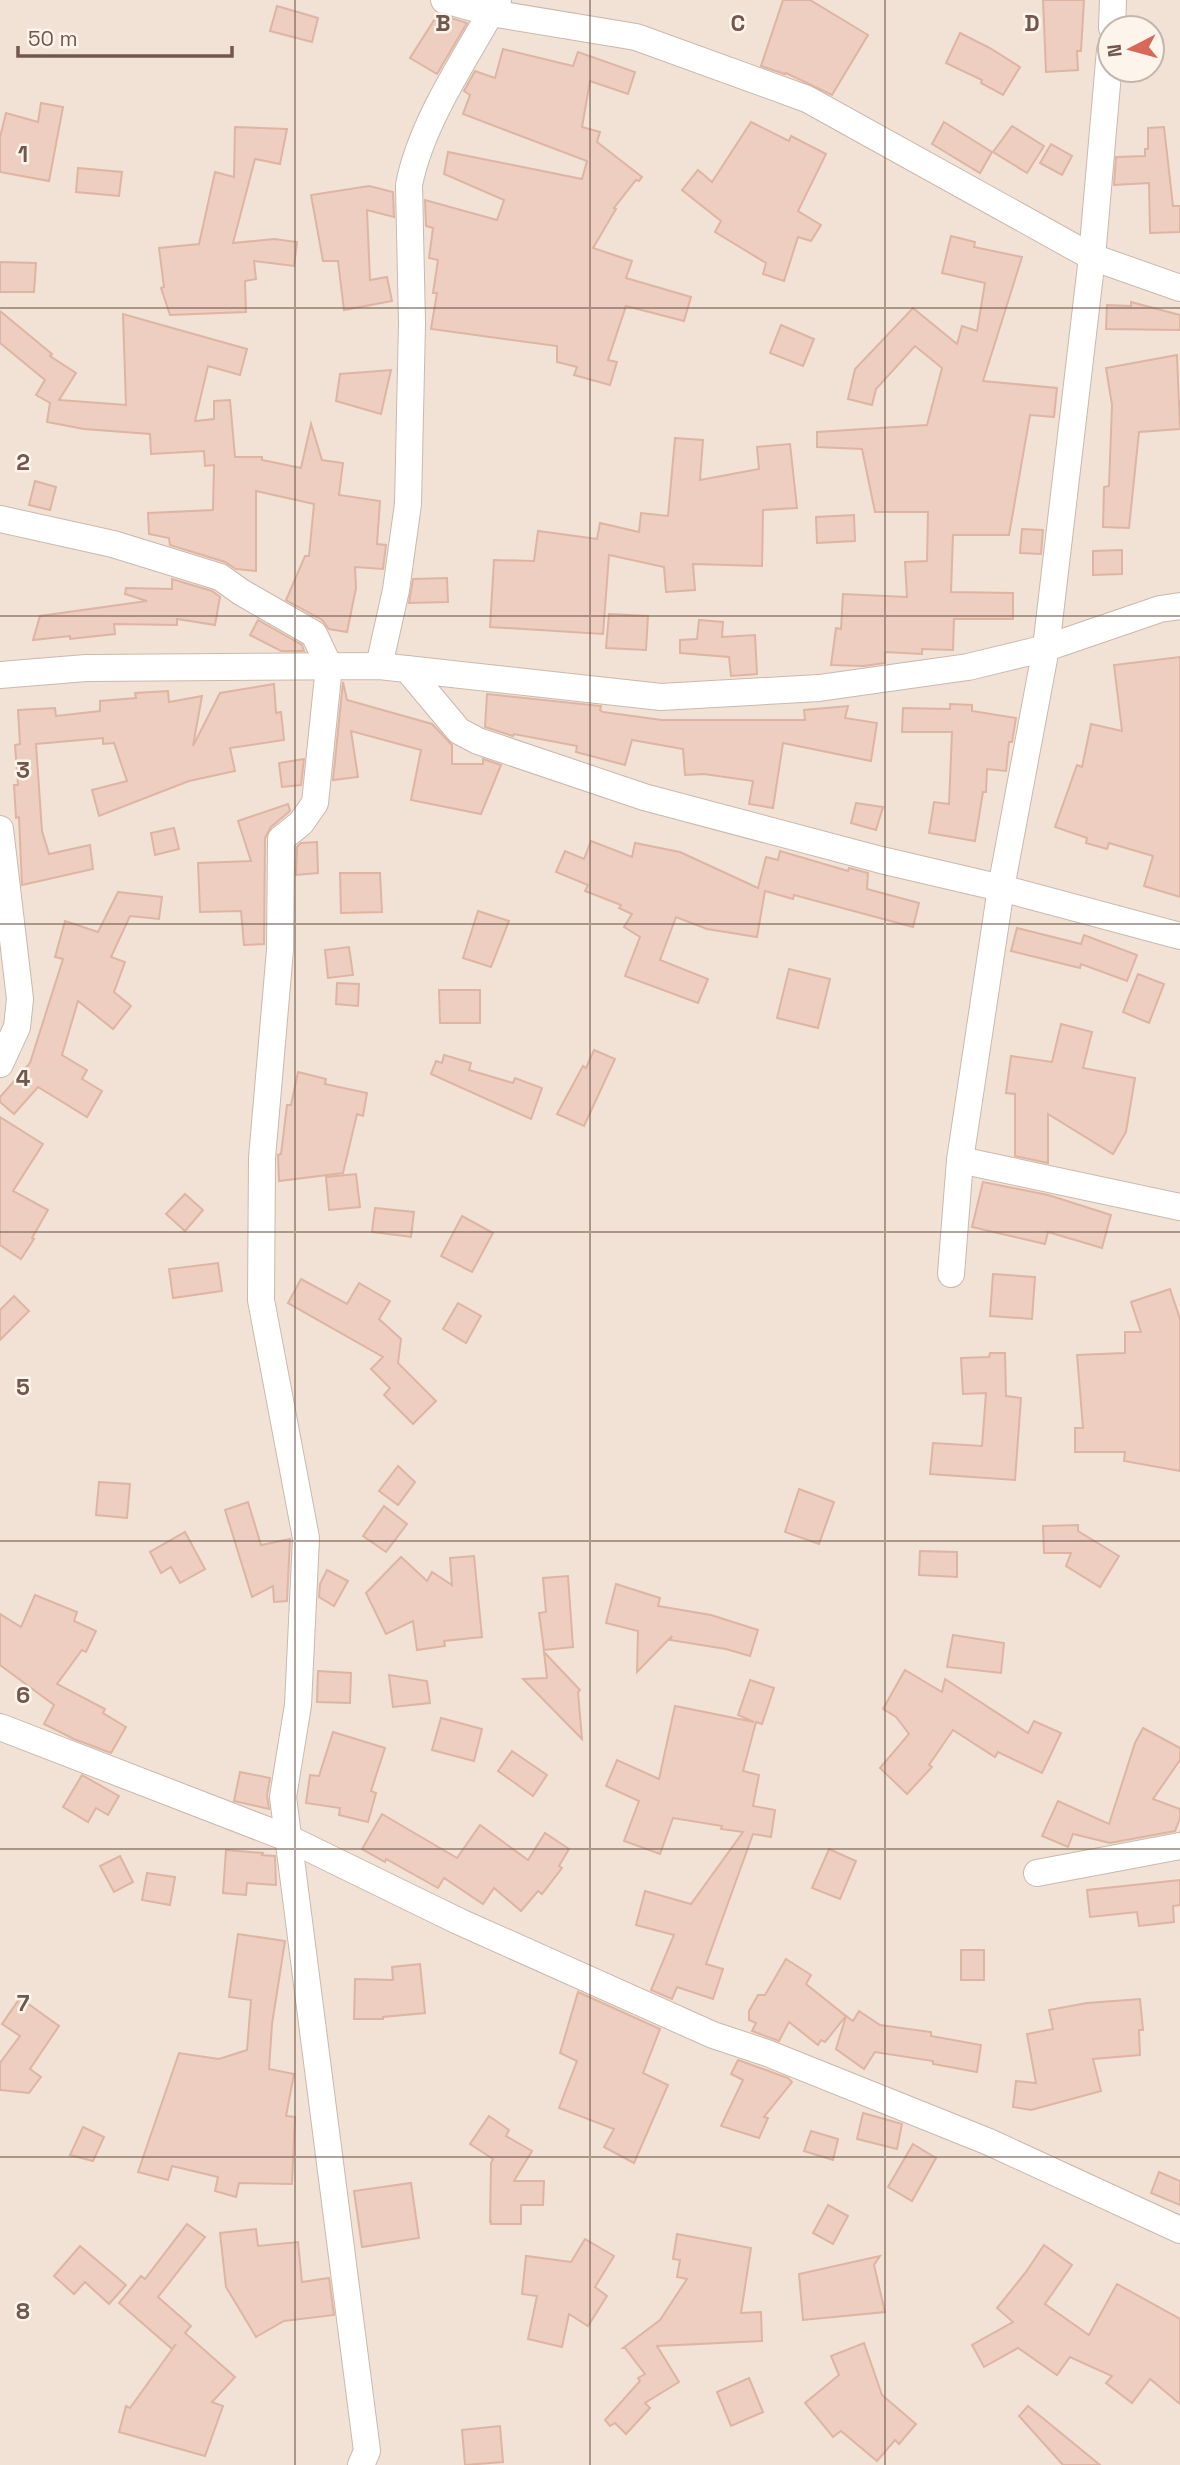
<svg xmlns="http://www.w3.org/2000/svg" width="1180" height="2465" font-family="'Space Grotesk',sans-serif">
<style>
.residential{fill:#f1e2d5;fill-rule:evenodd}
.building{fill:#edcec0;stroke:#deb4a3;stroke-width:2}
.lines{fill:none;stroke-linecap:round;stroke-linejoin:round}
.street-casing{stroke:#cbb8ad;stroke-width:28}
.street{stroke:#fff;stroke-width:26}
.grid{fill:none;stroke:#71574d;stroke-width:2;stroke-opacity:0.55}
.grid-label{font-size:23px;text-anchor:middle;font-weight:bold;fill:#71574d;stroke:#fdf5ec;stroke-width:5;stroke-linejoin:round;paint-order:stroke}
</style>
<rect width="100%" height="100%" fill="#faf0e6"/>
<path class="residential" d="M0 0H1180V2465H0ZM1110 28H1152V70H1110Z"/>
<g class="building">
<path d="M783 0H810L868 35 832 95 786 73 785 74 761 66Z"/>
<path d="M1043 0H1084L1081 51H1077L1078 70 1046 72Z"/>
<path d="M277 6 318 18 312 42 270 31Z"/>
<path d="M438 14 467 23 437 74 410 58Z"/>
<path d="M960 33 990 48 1020 67 1003 95 981 83 982 80 946 63Z"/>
<path d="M503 49 573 66 578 52 635 72 628 94 590 81 582 127 600 132 597 142 642 177 639 181 636 180 614 208 616 209 593 248 632 261 626 278 691 297 684 321 626 306 608 360 617 362 610 385 574 375 577 367 557 362V346L431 329 437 293H433L438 260 429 258 433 228 426 226 425 200 497 220 504 200 444 174 448 152 582 179 587 161 463 114 470 95 464 91 475 71 495 78Z"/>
<path d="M41 103 63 107 49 181 0 172V137L6 113 38 122Z"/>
<path d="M751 122 789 141 791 136 826 154 798 211 821 225 811 241 798 237 784 281 763 274 766 263 715 232 721 221 682 190 698 170 712 182Z"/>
<path d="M944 122 992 152 980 173 932 144Z"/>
<path d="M1012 126 1044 146 1027 173 993 152Z"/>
<path d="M235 127 287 129 280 164 255 159 233 243 274 239 297 242 294 266 254 261 256 279 245 281 246 312 170 315 161 288 164 287 159 248 199 244 215 172 234 177Z"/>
<path d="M1164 127 1173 206H1180V232L1150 233 1149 183 1114 185 1116 157 1145 156V149H1148V128Z"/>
<path d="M1051 144 1072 156 1062 175 1040 163Z"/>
<path d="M78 168 122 172 119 196 76 192Z"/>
<path d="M369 186 393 192 394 217 367 210 370 280 387 277 392 301 344 310 338 261H323L311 195Z"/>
<path d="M951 236 975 242 974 247 1022 257 983 381 1057 388 1054 417 1030 415 1009 535H953L951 592 1013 593V619H954L953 650 922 649V654L885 652V663L864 666 831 665 836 628 841 629 843 594 907 597 905 562 927 561 928 512H875L862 449 817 447V432L927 425 942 368 915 346 876 389 872 405 848 399 855 369 913 308 957 344 962 326 977 331 985 283 942 273Z"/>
<path d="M0 262 36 263 34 292H0Z"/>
<path d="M1131 302 1180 315V330L1106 329 1107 305 1131 306Z"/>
<path d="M0 311 52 354 50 356 76 373 59 400 126 405 123 314 247 349 240 375 208 366 195 421 214 419V401L230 400 235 457H262V460L301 468 311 424 322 460 343 463 339 495 380 501 377 544 386 545 383 569 355 567 356 588 347 632 329 629 322 620 286 600 305 556H309L314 504 256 491V571L236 569 225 562 170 545 169 538 149 534 148 513 213 510 214 465 205 466 204 451 151 454 150 434 84 429 47 422 50 403 36 395 45 380 0 343Z"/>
<path d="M781 325 814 339 803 366 770 353Z"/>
<path d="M1177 355 1180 429 1139 432 1129 528 1103 527 1104 487 1109 486 1112 405 1106 368Z"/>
<path d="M391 370 381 414 336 401 340 374Z"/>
<path d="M675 438 703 440 700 480 759 469 757 447 790 444 797 508 763 510 762 566 693 564 695 590 666 592 664 567 609 555 603 634 490 627 494 560 534 561 538 531 597 539 600 523 639 532 641 513 668 516Z"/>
<path d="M35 481 56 487 50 510 29 505Z"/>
<path d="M854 515 855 541 817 543 816 517Z"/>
<path d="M1022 529 1043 530 1041 554 1020 553Z"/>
<path d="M1122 550V574L1093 575V551Z"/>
<path d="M447 578 448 602 409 603 413 579Z"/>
<path d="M172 579 212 591 220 597 215 625 177 619V625L114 624 115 634 70 639V636L33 640 40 616 147 601 125 594 126 588 172 589Z"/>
<path d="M609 614 648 616 646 650 606 648Z"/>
<path d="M258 620 302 645 304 651H281L250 635Z"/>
<path d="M699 620 723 622 722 637 755 635 757 674 731 676 729 657 680 653V640L697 639Z"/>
<path d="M1180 657V897L1144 886 1153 856 1109 843 1107 849 1086 843 1087 838 1055 827 1077 765 1082 767 1091 724 1122 731 1114 665Z"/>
<path d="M343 682 347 700 432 724 452 745V764H483V759L501 765 481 814 411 800 421 750 351 731 358 777 333 780Z"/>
<path d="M274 684 276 713 281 712 284 740 230 748 235 771 189 781 99 816 92 790 127 781 114 743 103 744V738L36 744 42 831 49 854 90 845 93 869 22 885 19 817 16 818 14 785H18L15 745 20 744 18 710 55 708 56 716 100 711V701L136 698 135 693 168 691 169 702 202 696 193 746 220 693Z"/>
<path d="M487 694 601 706 600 710 603 712 662 720H805L804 710 848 706 845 718 877 723 871 761 783 743 773 808 749 804 753 781 704 774 685 775 683 749 632 740 625 765 576 752 577 746 514 734 513 736 485 727Z"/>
<path d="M950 704 972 705V711L1016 718 1012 742H1009L1006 771 987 769 986 792H983L975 841 929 833 934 802 949 804 952 732H902L903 708 950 709Z"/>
<path d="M304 759 301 785 282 787 279 763Z"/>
<path d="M856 803 883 807 876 830 851 823Z"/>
<path d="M288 804 290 811 271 827 265 838 264 944 244 945 241 911 200 912 198 863 251 861 238 821Z"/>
<path d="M174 828 179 849 155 855 151 833Z"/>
<path d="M591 841 632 857 635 843 680 852 758 888 766 857 778 860 780 851 848 871 849 868 868 873 867 889 919 903 913 927 794 895 793 899 765 891 757 937 707 929 676 917 660 960 708 979 698 1003 625 976 640 937 624 927 632 914 619 908 621 905 585 891 588 885 556 872 565 851 584 859Z"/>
<path d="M317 842 318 873 296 875 297 847 301 843Z"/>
<path d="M340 873H380L382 912 341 913Z"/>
<path d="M118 892 162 897 159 919 130 916 111 957 125 962 114 992 131 1006 113 1029 78 1001 62 1055 87 1070 82 1079 102 1091 87 1117 38 1087 14 1114 0 1102V1097L30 1063 63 959 55 957 65 921 98 932Z"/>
<path d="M478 911 509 921 491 967 463 958Z"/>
<path d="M1017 928 1081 944 1084 935 1137 955 1127 981 1081 964 1080 968 1011 951Z"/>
<path d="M349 947 353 975 328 978 325 950Z"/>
<path d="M789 969 830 979 818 1028 777 1018Z"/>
<path d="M1138 974 1164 984 1149 1023 1123 1012Z"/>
<path d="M337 983 359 984 358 1006 336 1004Z"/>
<path d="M439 990H480V1023H440Z"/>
<path d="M1061 1024 1092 1032 1083 1068 1135 1078 1126 1132 1113 1154 1048 1114V1163L1015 1156V1094L1006 1093 1011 1056 1052 1062Z"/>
<path d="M594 1050 615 1059 584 1126 557 1114 583 1066 586 1068Z"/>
<path d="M444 1055 471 1063 469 1070 513 1083 515 1078 542 1088 531 1119 431 1074 436 1061 442 1063Z"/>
<path d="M298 1072 326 1079 325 1084 367 1093 363 1116 357 1114 343 1173 279 1181 278 1155 281 1154 287 1105H291Z"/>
<path d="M0 1117 43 1144 13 1191 48 1210 32 1238 34 1239 21 1259 0 1245Z"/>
<path d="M356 1174 360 1207 329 1210 326 1177Z"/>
<path d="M983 1182 1048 1195 1111 1215 1102 1248 1048 1232 1045 1244 972 1227Z"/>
<path d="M185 1194 203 1210 185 1231 166 1214Z"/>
<path d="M375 1208 414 1212 411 1237 372 1232Z"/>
<path d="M462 1216 493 1233 472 1272 441 1256Z"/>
<path d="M218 1263 222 1291 173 1298 169 1269Z"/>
<path d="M993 1274 1035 1277 1032 1319 990 1316Z"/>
<path d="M301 1279 347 1304 359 1283 390 1301 379 1319 401 1339 398 1363 436 1401 413 1424 384 1395 390 1388 371 1369 383 1357 288 1303Z"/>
<path d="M1170 1289 1180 1319V1471L1124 1461 1125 1452H1075V1428H1083L1077 1355 1125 1353V1332H1141L1131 1302Z"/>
<path d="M14 1296 29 1311 0 1340V1310Z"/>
<path d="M458 1303 481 1316 466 1343 443 1329Z"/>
<path d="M990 1353H1005L1006 1396 1021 1398 1015 1480 930 1474 933 1443 982 1446 986 1393 963 1394 961 1358 989 1357Z"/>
<path d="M398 1466 415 1482 398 1505 379 1491Z"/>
<path d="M99 1482 130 1484 127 1518 96 1515Z"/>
<path d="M799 1489 834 1502 819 1544 785 1532Z"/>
<path d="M248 1502 261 1545 290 1539 287 1601 274 1602 273 1586 252 1597 225 1510Z"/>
<path d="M384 1506 407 1524 386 1552 363 1536Z"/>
<path d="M1078 1525V1531L1119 1556 1100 1587 1066 1566 1071 1553H1044L1043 1526Z"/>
<path d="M185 1532 205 1569 180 1583 171 1567 161 1573 150 1552Z"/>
<path d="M920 1551 957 1552V1577L919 1575Z"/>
<path d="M474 1556 482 1637 444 1641 445 1646 417 1650 413 1621 386 1634 366 1593 401 1557 427 1581 432 1572 452 1585 450 1558Z"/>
<path d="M327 1570 348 1581 334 1606 319 1597 320 1584Z"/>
<path d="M568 1576 573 1647 544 1650 539 1613 546 1612 543 1578Z"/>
<path d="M616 1584 660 1598 658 1606 711 1615 758 1630 750 1656 726 1649 670 1640 672 1636 637 1672 638 1631 606 1623Z"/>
<path d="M35 1595 77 1612 74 1621 96 1631 86 1652 82 1650 57 1684 105 1709 103 1713 126 1727 111 1753 74 1739 44 1724 54 1705 0 1665V1614L21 1627Z"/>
<path d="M953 1635 1004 1643 1001 1673 947 1667Z"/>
<path d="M544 1652 580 1690 578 1692 582 1739 523 1679 547 1678Z"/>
<path d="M905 1670 942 1692 945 1679 1028 1733 1034 1721 1061 1733 1042 1773 998 1752 995 1757 953 1730 929 1765 932 1767 907 1794 880 1768 909 1734 896 1717 883 1709Z"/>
<path d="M318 1671 351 1673 350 1703 317 1702Z"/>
<path d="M389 1675 427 1681 430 1703 393 1707Z"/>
<path d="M750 1680 774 1688 762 1724 756 1722 743 1771 759 1775 753 1806 775 1810 771 1837 753 1834 706 1964 723 1969 713 1999 677 1987 672 1999 651 1990 674 1935 636 1925 645 1891 691 1904 743 1832 721 1829 722 1826 673 1818 660 1854 624 1841 639 1801 606 1786 617 1760 659 1779 675 1706 754 1722 738 1715Z"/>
<path d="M441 1718 482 1729 474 1761 432 1750Z"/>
<path d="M1143 1728 1180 1748V1760L1153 1799 1180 1809V1818L1175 1831 1110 1843 1073 1834 1068 1847 1042 1836 1058 1801 1109 1824 1135 1743Z"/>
<path d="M333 1732 385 1748 371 1791 376 1793 368 1822 339 1815 340 1808 306 1803 310 1775 319 1776Z"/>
<path d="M512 1751 547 1775 533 1796 498 1771Z"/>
<path d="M240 1772 270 1778 267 1795 269 1809 234 1801Z"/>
<path d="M82 1775 119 1796 108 1815 96 1808 88 1822 63 1807Z"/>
<path d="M382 1814 457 1858 480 1825 528 1860 545 1833 569 1849 559 1866 562 1868 542 1894 538 1891 521 1911 494 1888 483 1904 444 1878 438 1888 386 1859 385 1862 362 1849Z"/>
<path d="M829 1849 856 1861 840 1899 812 1888Z"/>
<path d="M226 1850 263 1853 262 1855 275 1856 276 1885 247 1883 246 1895 223 1893Z"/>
<path d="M120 1856 133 1882 114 1892 100 1866Z"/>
<path d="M147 1873 175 1877 170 1905 142 1900Z"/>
<path d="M1180 1880V1905L1173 1906 1174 1922 1139 1926 1137 1912 1090 1917 1087 1890Z"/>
<path d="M238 1934 285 1941 272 2024 269 2069 294 2074 286 2116 295 2117 292 2184 239 2183 236 2197 215 2191 218 2177 172 2166 168 2180 138 2172 179 2053 219 2059 247 2050 251 2000 229 1997Z"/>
<rect x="961" y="1950" width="23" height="30"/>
<path d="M786 1959 811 1975 806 1984 846 2016 825 2042 821 2040 818 2045 789 2022 779 2041 752 2031 756 2023 749 2020V2011L758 1995H765Z"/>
<path d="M420 1964 425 2013 383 2017V2019H354L355 1979 393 1980 392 1967Z"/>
<path d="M578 1992 660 2029 643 2073 668 2085 634 2163 604 2147 614 2129 559 2108 577 2061 560 2053Z"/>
<path d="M20 1998 59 2026 30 2069 41 2077 29 2093 0 2090V2063L20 2036 2 2024Z"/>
<path d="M1140 1999 1143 2030H1139L1140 2055 1093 2059 1101 2091 1031 2110 1013 2107 1016 2081 1036 2083 1027 2034 1053 2029 1049 2010 1087 2003Z"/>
<path d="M859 2011 880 2025 931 2032V2036L981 2045 977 2072 933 2064V2061L875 2052 864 2069 836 2049 846 2016 853 2021Z"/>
<path d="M738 2060 788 2078 792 2082 764 2117 768 2118 759 2138 721 2126 743 2080 731 2074Z"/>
<path d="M863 2113 902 2124 897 2149 857 2139Z"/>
<path d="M489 2116 509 2130 506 2136 532 2151 514 2181H544L543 2205H521V2224H491V2220L490 2223 491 2163 493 2159 470 2144Z"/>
<path d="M83 2127 104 2137 93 2161 70 2155Z"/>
<path d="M811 2131 838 2139 833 2160 804 2151Z"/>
<path d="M913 2144 936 2158 912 2201 888 2187Z"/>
<path d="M1159 2172 1180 2181V2205L1151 2193Z"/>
<path d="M411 2183 419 2238 362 2247 354 2191Z"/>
<path d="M828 2205 848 2216 833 2244 813 2233Z"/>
<path d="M187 2224 205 2237 158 2297 191 2326 185 2333 235 2377 212 2402 223 2406 205 2456 119 2432 126 2406 130 2408 176 2344 172 2349 119 2303 141 2276 145 2279Z"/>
<path d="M256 2229 258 2246 298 2242 302 2282 329 2278 334 2315 284 2321 256 2337 226 2287 220 2233Z"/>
<path d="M677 2234 751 2248 741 2313 761 2312 762 2341 657 2346 679 2382 645 2403 650 2408 626 2434 615 2423 610 2426 605 2420 640 2381 638 2378 645 2374 625 2348H623L660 2320 687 2279 677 2277 680 2260 673 2259Z"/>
<path d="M585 2239 614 2256 595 2287 607 2296 588 2326 569 2314 562 2347 528 2339 537 2296 522 2294 526 2256 571 2262Z"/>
<path d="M1044 2245 1072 2265 1045 2304 1089 2335 1117 2284 1180 2319V2404L1150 2379 1132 2403 1106 2383 1112 2376 1070 2357 1057 2375 1018 2348 984 2367 972 2345 1013 2322 997 2308 1026 2272Z"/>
<path d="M80 2246 126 2285 109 2304 85 2282 74 2294 54 2276Z"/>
<path d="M880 2256 874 2265 885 2312 803 2320 799 2274Z"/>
<path d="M864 2343 882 2395 916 2424 899 2444 895 2440 877 2461 841 2431 833 2437 805 2403 839 2375 831 2356Z"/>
<path d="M749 2378 763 2412 731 2426 717 2392Z"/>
<path d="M1028 2406 1100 2465H1063L1019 2416Z"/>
<path d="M500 2426 503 2462 465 2465 462 2430Z"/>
</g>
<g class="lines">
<g class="street-casing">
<g id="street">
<path d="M444 0 491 13 636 37 807 99 1092 257 1180 288"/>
<path d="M1112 28 1113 0"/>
<path d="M0 519 113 544 220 577 241 592 314 634 329 666 315 803 301 823 281 839 280 950 262 1158 261 1300 306 1538 298 1705 283 1797 367 2451 361 2465"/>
<path d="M379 666 396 590 408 504 412 323 409 185C421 122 467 56 498 0"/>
<path d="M407 669 459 731 478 741 644 797 881 860 1001 888 1180 936"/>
<path d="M0 675 86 668 379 666 661 697 819 688 968 667 1046 648 1160 609 1180 606"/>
<path d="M0 829 20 999 17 1027 0 1064"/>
<path d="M960 1160 1180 1207"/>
<path d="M951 1274 960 1160 1001 888 1046 648 1092 257 1110 50"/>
<path d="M0 1727 290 1839 458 1921 713 2035 767 2053 989 2142 1180 2230"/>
<path d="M1037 1873 1180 1846"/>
</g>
</g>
<use href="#street" class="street"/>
</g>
<path class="grid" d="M295 0V2465M590 0V2465M885 0V2465M0 308H1180M0 616H1180M0 924H1180M0 1232H1180M0 1541H1180M0 1849H1180M0 2157H1180"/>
<g class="grid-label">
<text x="443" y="31">B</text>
<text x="738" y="31">C</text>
<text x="1032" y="31">D</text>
<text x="23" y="162">1</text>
<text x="23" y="470">2</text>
<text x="23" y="778">3</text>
<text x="23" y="1086">4</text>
<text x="23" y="1395">5</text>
<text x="23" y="1703">6</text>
<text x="23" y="2011">7</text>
<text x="23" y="2319">8</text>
</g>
<g transform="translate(1131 49) rotate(264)"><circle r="33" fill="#fdf5ec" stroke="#c5b6ac" stroke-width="2"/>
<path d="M0-5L12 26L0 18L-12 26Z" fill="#d86857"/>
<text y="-10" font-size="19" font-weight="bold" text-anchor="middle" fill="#71574d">N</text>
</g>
<path d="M18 46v10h214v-10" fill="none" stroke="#71574d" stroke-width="3.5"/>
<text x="28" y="46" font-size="21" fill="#71574d" stroke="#fdf5ec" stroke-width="5" paint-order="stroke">50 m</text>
</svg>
